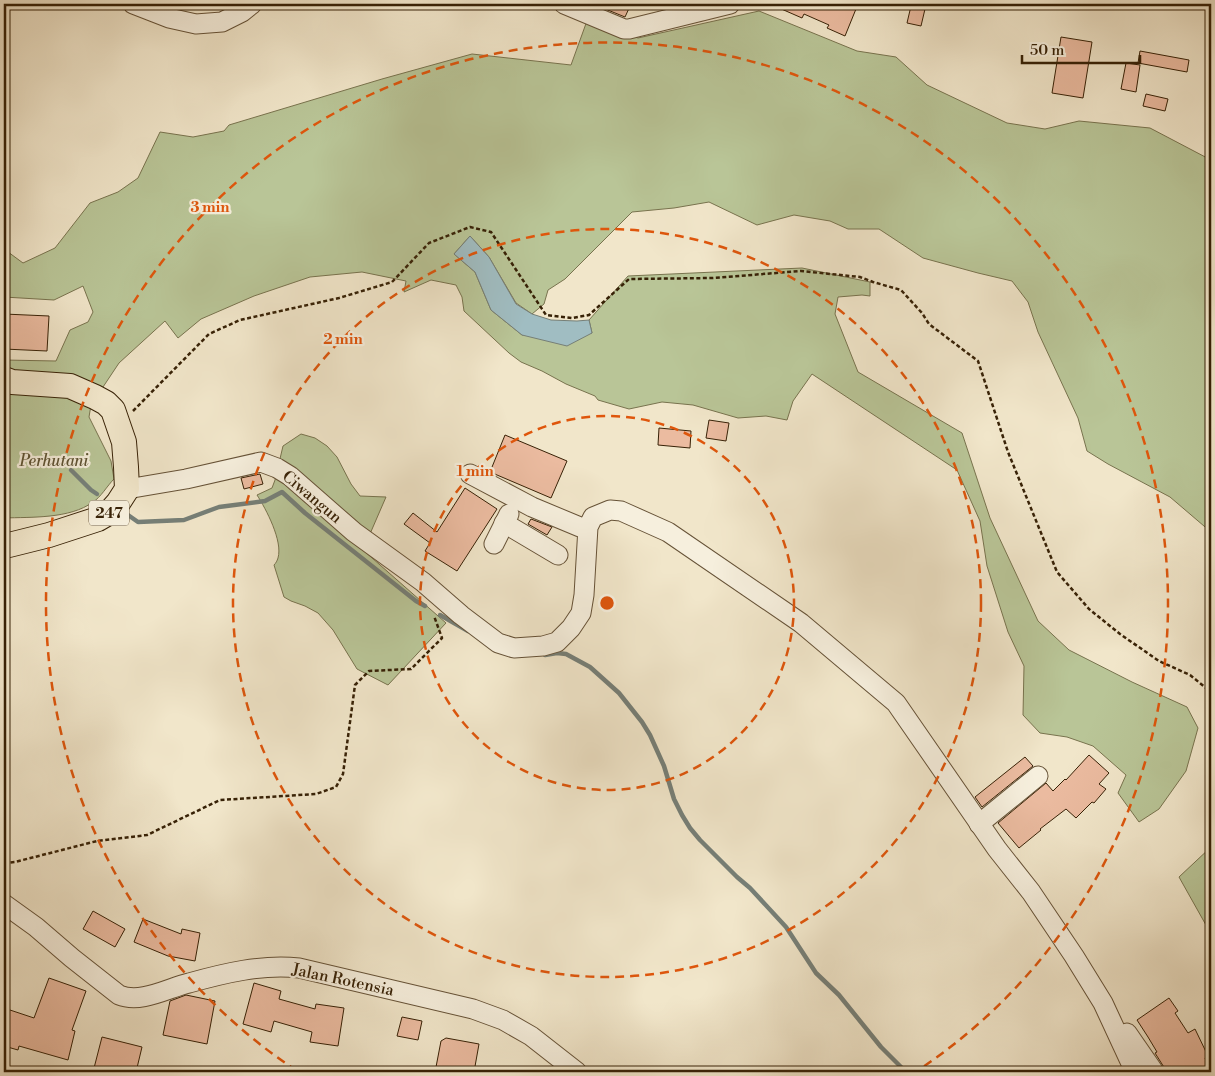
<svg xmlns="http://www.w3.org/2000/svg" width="1215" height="1076" font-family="'Libre Bodoni',serif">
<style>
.green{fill:#b9c597;stroke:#78734e}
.water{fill:#a0bdc2;stroke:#767f77}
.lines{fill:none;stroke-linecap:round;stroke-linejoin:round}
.stream{stroke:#767f77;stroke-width:4.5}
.building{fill:#ebbba0;stroke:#372106}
.minor-casing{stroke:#665237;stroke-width:21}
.major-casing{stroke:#372106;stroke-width:26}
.path{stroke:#372106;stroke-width:2.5;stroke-dasharray:4 2.5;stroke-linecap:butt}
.minor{stroke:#f6efdd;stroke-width:19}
.major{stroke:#f1e6ca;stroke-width:24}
.ring{fill:none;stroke:#df560c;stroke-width:2.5;stroke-dasharray:9 6}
.labels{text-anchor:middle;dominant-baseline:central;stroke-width:4.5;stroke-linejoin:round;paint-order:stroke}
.shield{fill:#f6efdd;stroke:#705f46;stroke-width:1}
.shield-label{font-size:15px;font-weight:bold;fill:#372106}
.park-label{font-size:16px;font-style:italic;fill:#5e5232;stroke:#f6efdd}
.street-label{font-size:16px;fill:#372106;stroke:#f6efdd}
.centre{fill:#df560c;stroke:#f6efdd;stroke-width:2.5}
.ring-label{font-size:15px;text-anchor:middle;font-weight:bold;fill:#df560c;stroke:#f6efdd;stroke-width:4.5;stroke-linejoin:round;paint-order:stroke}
</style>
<rect width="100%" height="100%" fill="#f1e6ca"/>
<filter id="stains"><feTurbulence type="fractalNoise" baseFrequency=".004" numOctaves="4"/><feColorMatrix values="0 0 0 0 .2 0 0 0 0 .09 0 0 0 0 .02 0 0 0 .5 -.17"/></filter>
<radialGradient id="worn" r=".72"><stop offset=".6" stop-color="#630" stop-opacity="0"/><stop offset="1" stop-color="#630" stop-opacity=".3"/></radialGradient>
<g class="green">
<path d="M759 11 857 51 896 57 927 85 1007 123 1045 129 1079 121 1150 128 1211 160V532L1170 497 1108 464 1087 451 1078 418 1038 332 1028 302 1012 281 978 273 923 258 879 229H848L830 221 794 215 757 225 709 202 674 208 632 212 565 279 548 290 544 304 532 314 516 303 489 257 470 236 454 254 475 272 491 310 522 335 592 333 589 320 628 276 802 268 870 282V296L862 295 838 297 835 314 858 372 962 433 990 518 1038 621 1069 650 1132 682 1187 707 1198 728 1186 771 1159 809 1139 822 1118 793 1126 775 1093 746 1067 737 1040 733 1023 715 1024 666 1008 632 987 566 980 521 957 470 812 374 793 401 787 420 766 416 738 418 693 405 662 402 629 409 598 400 595 396 566 384 542 371 521 362 509 353 464 311 462 297 456 285 431 280 404 292 406 281 362 272 310 277 254 296 201 319 178 338 165 321 119 363 91 405 89 417 111 461 114 479C107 486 101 497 93 502 70 519 31 517 4 518V360L56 361 70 330 88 322 93 312 83 286 54 300 4 297V249L23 263 55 248 90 203 118 192 138 178 160 132 193 137 224 131 229 125 382 79 472 54 571 65 588 18 638 38Z"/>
<path d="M301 434 315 438 327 446 337 457 351 484 360 496 386 497 363 550 446 623 388 685 357 669 333 630 318 613 305 606 291 601 284 597 274 565C276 563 277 561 278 558 283 541 266 509 257 495L272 488 275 480 283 446Z"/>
<path d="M1211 847V934L1179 877Z"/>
</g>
<path class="water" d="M470 236 489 257 516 304 532 314 551 320 577 321 589 320 592 333 567 346 522 335 491 310 475 272 454 254Z"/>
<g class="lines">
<g class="stream">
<path d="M71 470 91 490 97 494"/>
<path d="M128 515 138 522 184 520 219 507 265 501 282 492 305 513 416 601 425 606"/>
<path d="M440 615 468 631"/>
<path d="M545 655 557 653 566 654 590 667 619 693 642 722 650 735 664 766 674 799 682 815 690 828 700 840 737 877 750 888 786 927 816 973 839 995 881 1047 906 1072"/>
</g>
</g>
<g class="building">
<path d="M593 4H631L625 17Z"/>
<path d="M770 4H858L845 36 827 28 829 25 804 14 802 18Z"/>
<path d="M911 6 925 9 921 26 907 23Z"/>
<path d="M1061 37 1092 42 1083 98 1052 93Z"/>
<path d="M1140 51 1189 60 1187 72 1138 63Z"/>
<path d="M1126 63 1140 65 1136 92 1121 89Z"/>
<path d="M1146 94 1168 99 1165 111 1143 106Z"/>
<path d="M4 314 49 316 47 351 4 349Z"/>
<path d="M709 420 729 423 726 441 706 438Z"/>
<path d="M659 428 691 431 690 448 658 445Z"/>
<path d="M505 435 567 461 551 498 490 472Z"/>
<path d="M260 474 263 484 244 489 241 478Z"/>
<path d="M465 488 497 509 457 571 425 551 430 543 404 524 413 513 437 532Z"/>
<path d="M531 519 552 527 547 535 528 524Z"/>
<path d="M1089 755 1109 773 1099 784 1106 789 1094 803 1092 802 1076 818 1066 809 1040 829 1041 830 1019 848 998 823 1046 783 1053 791 1065 779 1066 780Z"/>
<path d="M1025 757 1033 766 982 807 975 797Z"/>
<path d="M93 911 125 929 115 947 83 929Z"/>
<path d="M143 919 181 934 182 929 200 933 195 961 168 956 134 942Z"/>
<path d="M49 978 86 991 72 1030 75 1031 68 1060 19 1046 18 1050 4 1046V1008L34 1018Z"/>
<path d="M254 983 281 991 279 999 315 1009 316 1004 344 1008 338 1046 310 1042 312 1032 274 1021 271 1032 243 1024Z"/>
<path d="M186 995 215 1001 207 1044 163 1035 170 1001Z"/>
<path d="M1169 998 1178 1011 1175 1013 1188 1033 1195 1029 1208 1056 1205 1058 1211 1072H1167L1155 1053 1157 1052 1148 1037 1137 1020Z"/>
<path d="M402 1017 422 1021 418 1040 397 1036Z"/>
<path d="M102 1037 142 1047 136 1072H93Z"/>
<path d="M446 1038 479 1044 474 1072H459L436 1067 441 1041Z"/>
</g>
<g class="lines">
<g class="minor-casing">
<g id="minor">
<path d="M133 4 169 18 196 24 222 22 242 12 252 4"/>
<path d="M564 4 624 29H629L730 4"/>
<path d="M470 474 532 507 580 527H588"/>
<path d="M127 489 186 479 261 462 277 468 290 476 354 532 423 582 461 615 498 643 514 648 543 646 557 642 571 628 581 613 584 595 588 527 593 517 610 510 621 511 668 532 801 623 896 703 997 849 1031 892 1074 956 1103 1003 1135 1072"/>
<path d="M504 523 558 555"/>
<path d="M494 544 509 514"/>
<path d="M979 824 1038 776"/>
<path d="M4 904 36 927 72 958 119 995C141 1004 168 988 189 983 225 973 262 964 299 968L473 1009 503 1020 531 1036 577 1072"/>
<path d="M1127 1033 1154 1072"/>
</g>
</g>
<g class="major-casing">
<path id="major" d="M4 379 12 382 70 386 95 397 106 403 113 410 124 442 126 467 127 489 118 503 110 512 98 519 49 535 9 545H4"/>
</g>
<g class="path">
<path d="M133 411 209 334 240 320 339 298 392 282 429 243 470 227 491 232 546 315 572 318 589 315 629 279 713 278 801 271 860 277 873 282 901 290 922 313 929 324 978 361 1008 452 1057 572 1089 609 1120 634 1159 661 1190 675 1211 692"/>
<path d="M4 863 15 862 97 841 147 835 220 800 316 794 336 787 343 774 355 685 369 671 411 669 442 638 434 616"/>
</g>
<use href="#minor" class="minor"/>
<use href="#major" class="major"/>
</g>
<g class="ring">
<circle cx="607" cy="603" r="187"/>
<circle cx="607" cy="603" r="374"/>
<path d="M297 1071A561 561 0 1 1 917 1071"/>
</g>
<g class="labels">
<rect class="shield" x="89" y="500.5" width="40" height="25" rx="4"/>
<g class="shield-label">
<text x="109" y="513">247</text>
</g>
<g class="park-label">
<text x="54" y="461">Perhutani</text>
</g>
<g class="street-label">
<text transform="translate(312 497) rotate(40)">Ciwangun</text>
<text transform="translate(343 980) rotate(12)">Jalan Rotensia</text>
</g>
</g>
<circle cx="607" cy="603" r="8" class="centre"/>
<g class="ring-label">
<text x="210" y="212">3 min</text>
<text x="343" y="344">2 min</text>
<text x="475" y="476">1 min</text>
</g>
<rect width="1215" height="1076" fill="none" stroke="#f1e6ca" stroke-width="20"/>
<rect x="5" y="5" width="1205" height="1066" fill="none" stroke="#372106" stroke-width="2.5"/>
<rect x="10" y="10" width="1195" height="1056" fill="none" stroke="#372106"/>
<path d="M1022 55v8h118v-8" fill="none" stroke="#372106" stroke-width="2.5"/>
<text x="1030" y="55" font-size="15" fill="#372106" stroke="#f6efdd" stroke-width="4" paint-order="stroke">50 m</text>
<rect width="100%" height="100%" filter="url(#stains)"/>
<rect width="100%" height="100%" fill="url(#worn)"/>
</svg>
